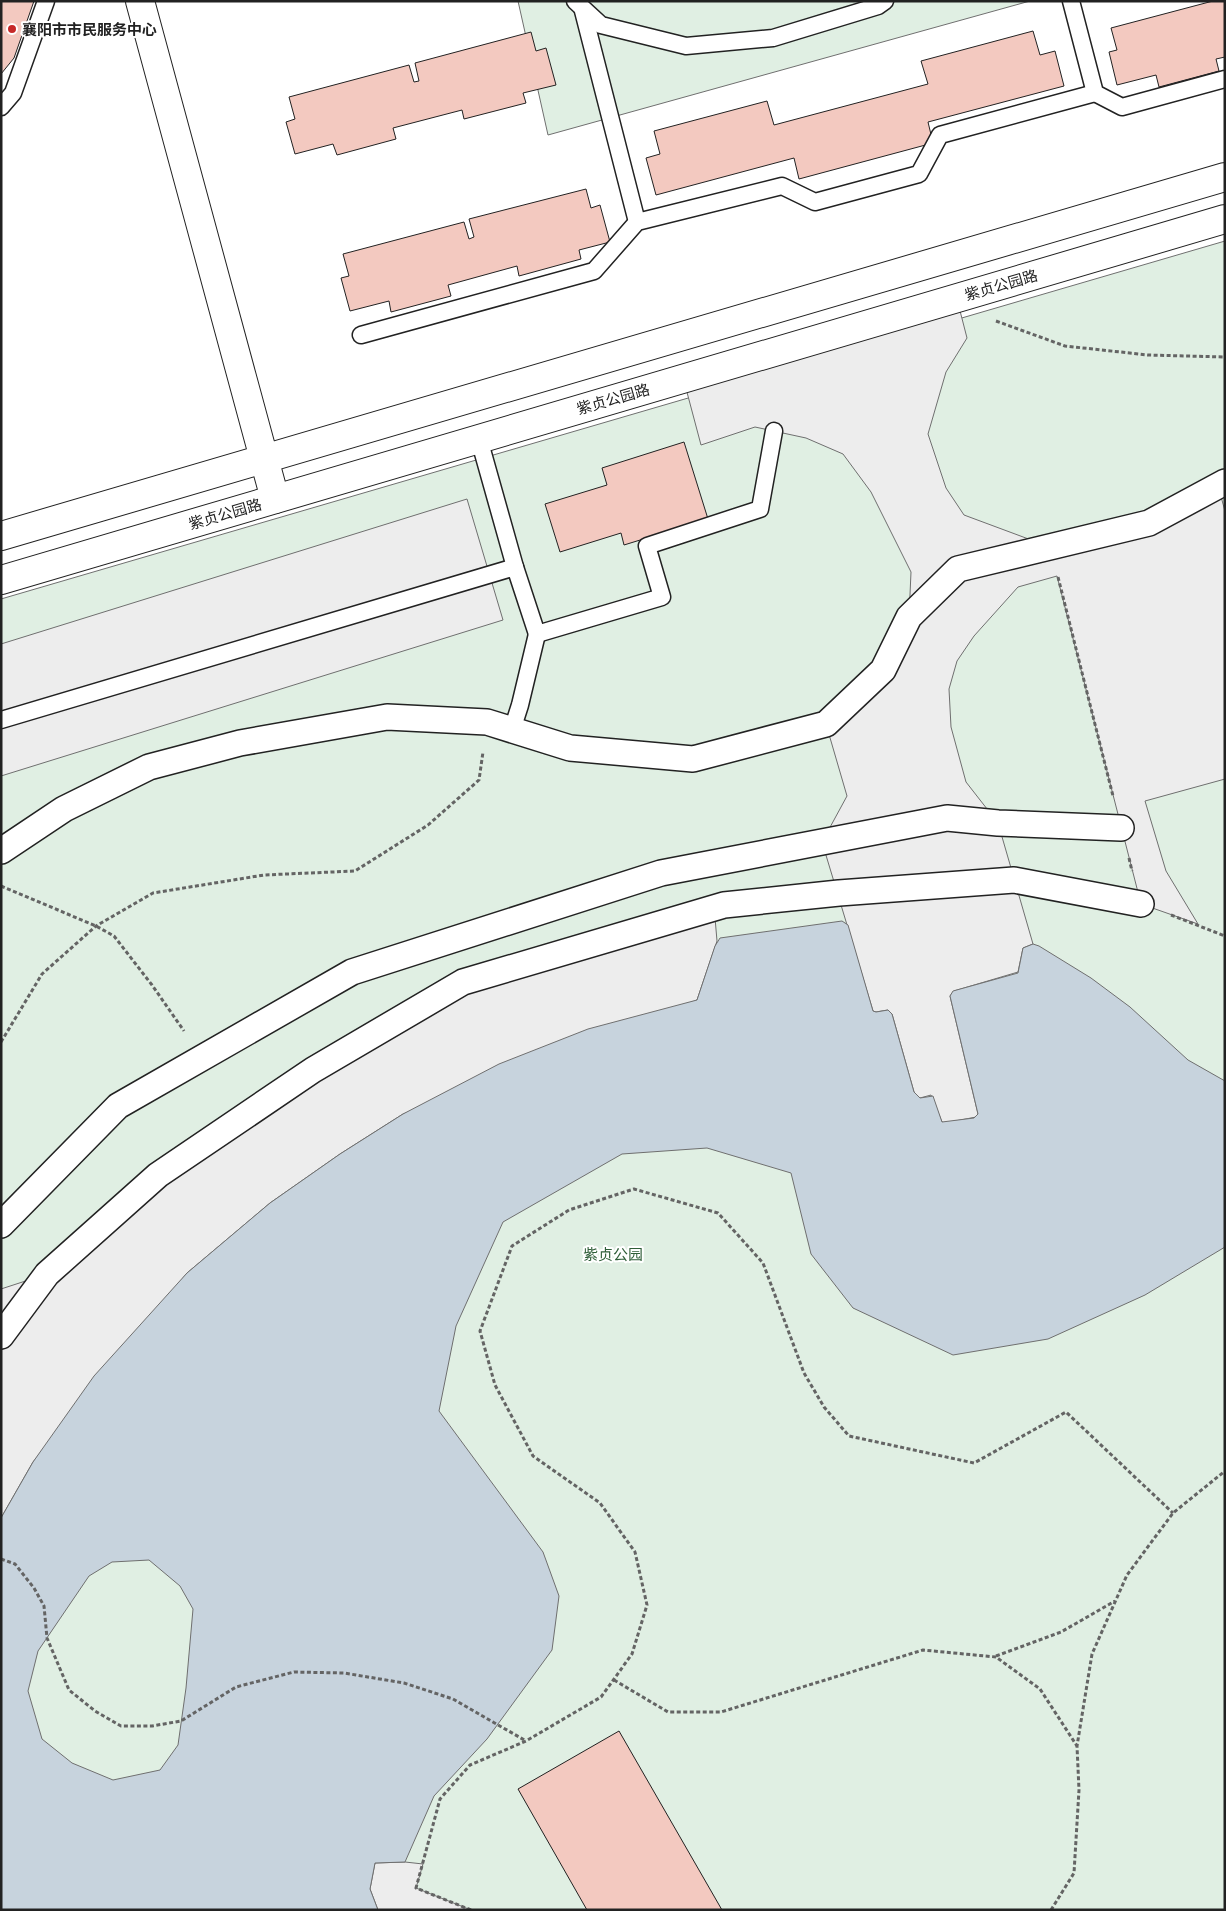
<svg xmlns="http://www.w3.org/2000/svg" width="1226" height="1911" font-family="'Space Grotesk','Noto Sans SC',sans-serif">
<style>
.green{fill:#e0efe3;stroke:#6f6f6f}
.parking{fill:#ededed;stroke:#6f6f6f}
.water{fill:#c7d3dd;stroke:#6f6f6f;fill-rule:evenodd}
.building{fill:#f3c9c0;stroke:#222}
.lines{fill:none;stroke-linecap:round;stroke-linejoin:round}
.service-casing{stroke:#222;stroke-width:19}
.pedestrian-casing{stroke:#222;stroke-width:28}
.tertiary-casing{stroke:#222;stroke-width:30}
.path{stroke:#646464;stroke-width:3;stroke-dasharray:4 2.5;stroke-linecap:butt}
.service{stroke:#fff;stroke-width:16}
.pedestrian{stroke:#fff;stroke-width:25}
.tertiary{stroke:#fff;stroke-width:28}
.poi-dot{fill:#c62828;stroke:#fff;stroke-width:2}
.labels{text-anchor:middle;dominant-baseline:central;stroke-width:4;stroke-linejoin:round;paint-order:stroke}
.poi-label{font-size:15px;font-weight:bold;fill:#222;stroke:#fff;text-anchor:start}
.street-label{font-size:15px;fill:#222;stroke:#fff}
.park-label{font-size:15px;fill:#2f5e38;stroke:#fff}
</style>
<rect width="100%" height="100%" fill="#fff"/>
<g class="green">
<path d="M518 1H1030L548 135Z"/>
<path d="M1225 241V1910H1V599Z"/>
</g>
<g class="parking">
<path d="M958 303 967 338 946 372 928 434 946 488 964 515 1050 547 1218 486 1225 511V779L1145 801 1166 871 1198 924 1141 904 1057 576 1018 587 974 636 957 661 949 689 951 727 966 782 998 823 1033 944 1023 948 1018 972 954 991 950 996 978 1114 976 1117 945 1123 942 1122 931 1095 920 1098 914 1092 892 1014 888 1010 876 1012 873 1011 822 842 847 796 826 724 909 617 911 572 871 492 843 454 806 438 755 427 701 445 684 381Z"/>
<path d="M467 499 503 620 1 776V644Z"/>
<path d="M714 906 717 941 697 1000 403 1114 340 1154 270 1203 187 1273 33 1462 1 1518V1289L47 1274 158 1175 463 982Z"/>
<path d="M405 1862 423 1864 416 1888 471 1910H378L370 1889 375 1863Z"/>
</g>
<path class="water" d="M842 921 848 925 873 1011 876 1012 888 1010 892 1014 914 1092 920 1098 933 1096 942 1122 974 1118 978 1114 950 996 953 991 1018 973 1023 948 1033 944 1039 946 1091 978 1130 1007 1188 1060 1225 1081V1247L1145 1295 1048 1339 953 1355 853 1308 811 1254 791 1173 707 1148 622 1154 503 1222 456 1326 439 1411 543 1552 559 1596 552 1650 487 1739 434 1796 405 1862 375 1863 370 1889 378 1910H1V1518L33 1462 94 1376 187 1273 270 1203 340 1154 403 1114 499 1064 588 1029 697 1000 715 946 720 938ZM149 1560 180 1586 193 1609 186 1688 178 1745 160 1770 113 1780 72 1763 42 1739 28 1691 38 1651 89 1576 112 1562Z"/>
<g class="building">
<path d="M1 1H34L14 58 1 74Z"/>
<path d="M1213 1H1225V57L1216 59 1219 71 1159 87 1156 75 1117 85 1109 52 1117 50 1111 28Z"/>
<path d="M1033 31 1040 55 1055 51 1064 86 928 122 933 143 799 179 794 158 656 195 646 158 660 154 654 131 767 101 774 125 928 84 921 61Z"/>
<path d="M531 32 536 51 546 48 556 85 523 93 526 103 464 119 462 110 393 128 396 139 337 155 333 144 295 154 286 122 295 119 289 97 409 65 414 82 419 81 415 63Z"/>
<path d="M586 189 591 208 600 205 610 242 579 250 581 259 519 276 517 266 448 285 451 296 391 312 389 301 350 311 341 278 349 276 343 254 464 222 469 239 474 237 469 219Z"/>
<path d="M684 442 708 519 624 545 621 533 560 552 545 504 607 485 602 468Z"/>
<path d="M619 1731 722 1910H587L518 1789Z"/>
</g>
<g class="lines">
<g class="service-casing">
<g id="service">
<path d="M575 1 601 25 686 46 773 38 878 6 885 1"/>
<path d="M1071 1 1095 93 1122 107 1225 79"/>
<path d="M583 11 637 222"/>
<path d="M1 107 13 93 46 1"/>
<path d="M361 335 594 271 637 222 782 186 815 202 919 174 940 135 1095 93"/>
<path d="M515 567 537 634 662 597 647 546 760 509 774 431"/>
<path d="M1 720 515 567 479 439"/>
<path d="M512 730 520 705 537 634"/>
</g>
</g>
<g class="pedestrian-casing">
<g id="pedestrian">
<path d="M1 851 64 809 149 767 240 743 387 717 487 722 570 748 693 759 826 724 883 670 909 617 958 569 1149 523 1225 482"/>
<path d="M1 1225 118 1106 352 972 661 873 947 818 998 823 1121 828"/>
<path d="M1 1336 47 1274 158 1175 313 1070 463 982 724 905 839 893 1014 880 1141 904"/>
</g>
</g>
<g class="tertiary-casing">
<g id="tertiary">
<path d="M140 1 275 499"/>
<path d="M1 536 1225 177"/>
<path d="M1 580 1225 219"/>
</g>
</g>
<g class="path">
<path d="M996 321 1065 346 1148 355 1225 357"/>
<path d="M1058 577 1113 796"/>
<path d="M1129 858 1132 871"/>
<path d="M1 886 96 926 114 936 152 985 184 1031"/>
<path d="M1171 915 1225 936"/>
<path d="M1 1042 42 974 96 926 153 893 264 875 355 871 428 825 479 780 483 752"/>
<path d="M1 1559 15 1564 34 1588 44 1606 47 1638 69 1690 95 1711 121 1726H152L181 1721 236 1687 294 1672 344 1673 404 1683 453 1699 526 1741"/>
<path d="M996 1656 1061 1632 1115 1601"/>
<path d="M614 1680 668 1712H721L923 1650 996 1657 1040 1689 1077 1746"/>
<path d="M471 1910 416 1888 440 1799 470 1765 526 1741 601 1697 632 1654 647 1605 635 1552 600 1503 533 1456 495 1385 480 1331 512 1246 569 1210 634 1189 718 1213 763 1263 804 1373 824 1407 849 1436 974 1463 1066 1412 1173 1513"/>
<path d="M1051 1910 1074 1873 1079 1790 1077 1746 1092 1654 1127 1575 1173 1513 1225 1471"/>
</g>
<use href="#service" class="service"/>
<use href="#pedestrian" class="pedestrian"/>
<use href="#tertiary" class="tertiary"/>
</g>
<circle class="poi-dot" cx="12" cy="29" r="5"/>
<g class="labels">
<g class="poi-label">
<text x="22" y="29">襄阳市市民服务中心</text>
</g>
<g class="street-label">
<text transform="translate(1001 285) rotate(-16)">紫贞公园路</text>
<text transform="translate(613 399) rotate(-16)">紫贞公园路</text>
<text transform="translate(225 514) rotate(-16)">紫贞公园路</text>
</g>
<g class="park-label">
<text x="613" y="1254">紫贞公园</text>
</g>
</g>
<rect width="1226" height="1911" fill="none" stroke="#222222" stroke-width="5"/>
</svg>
